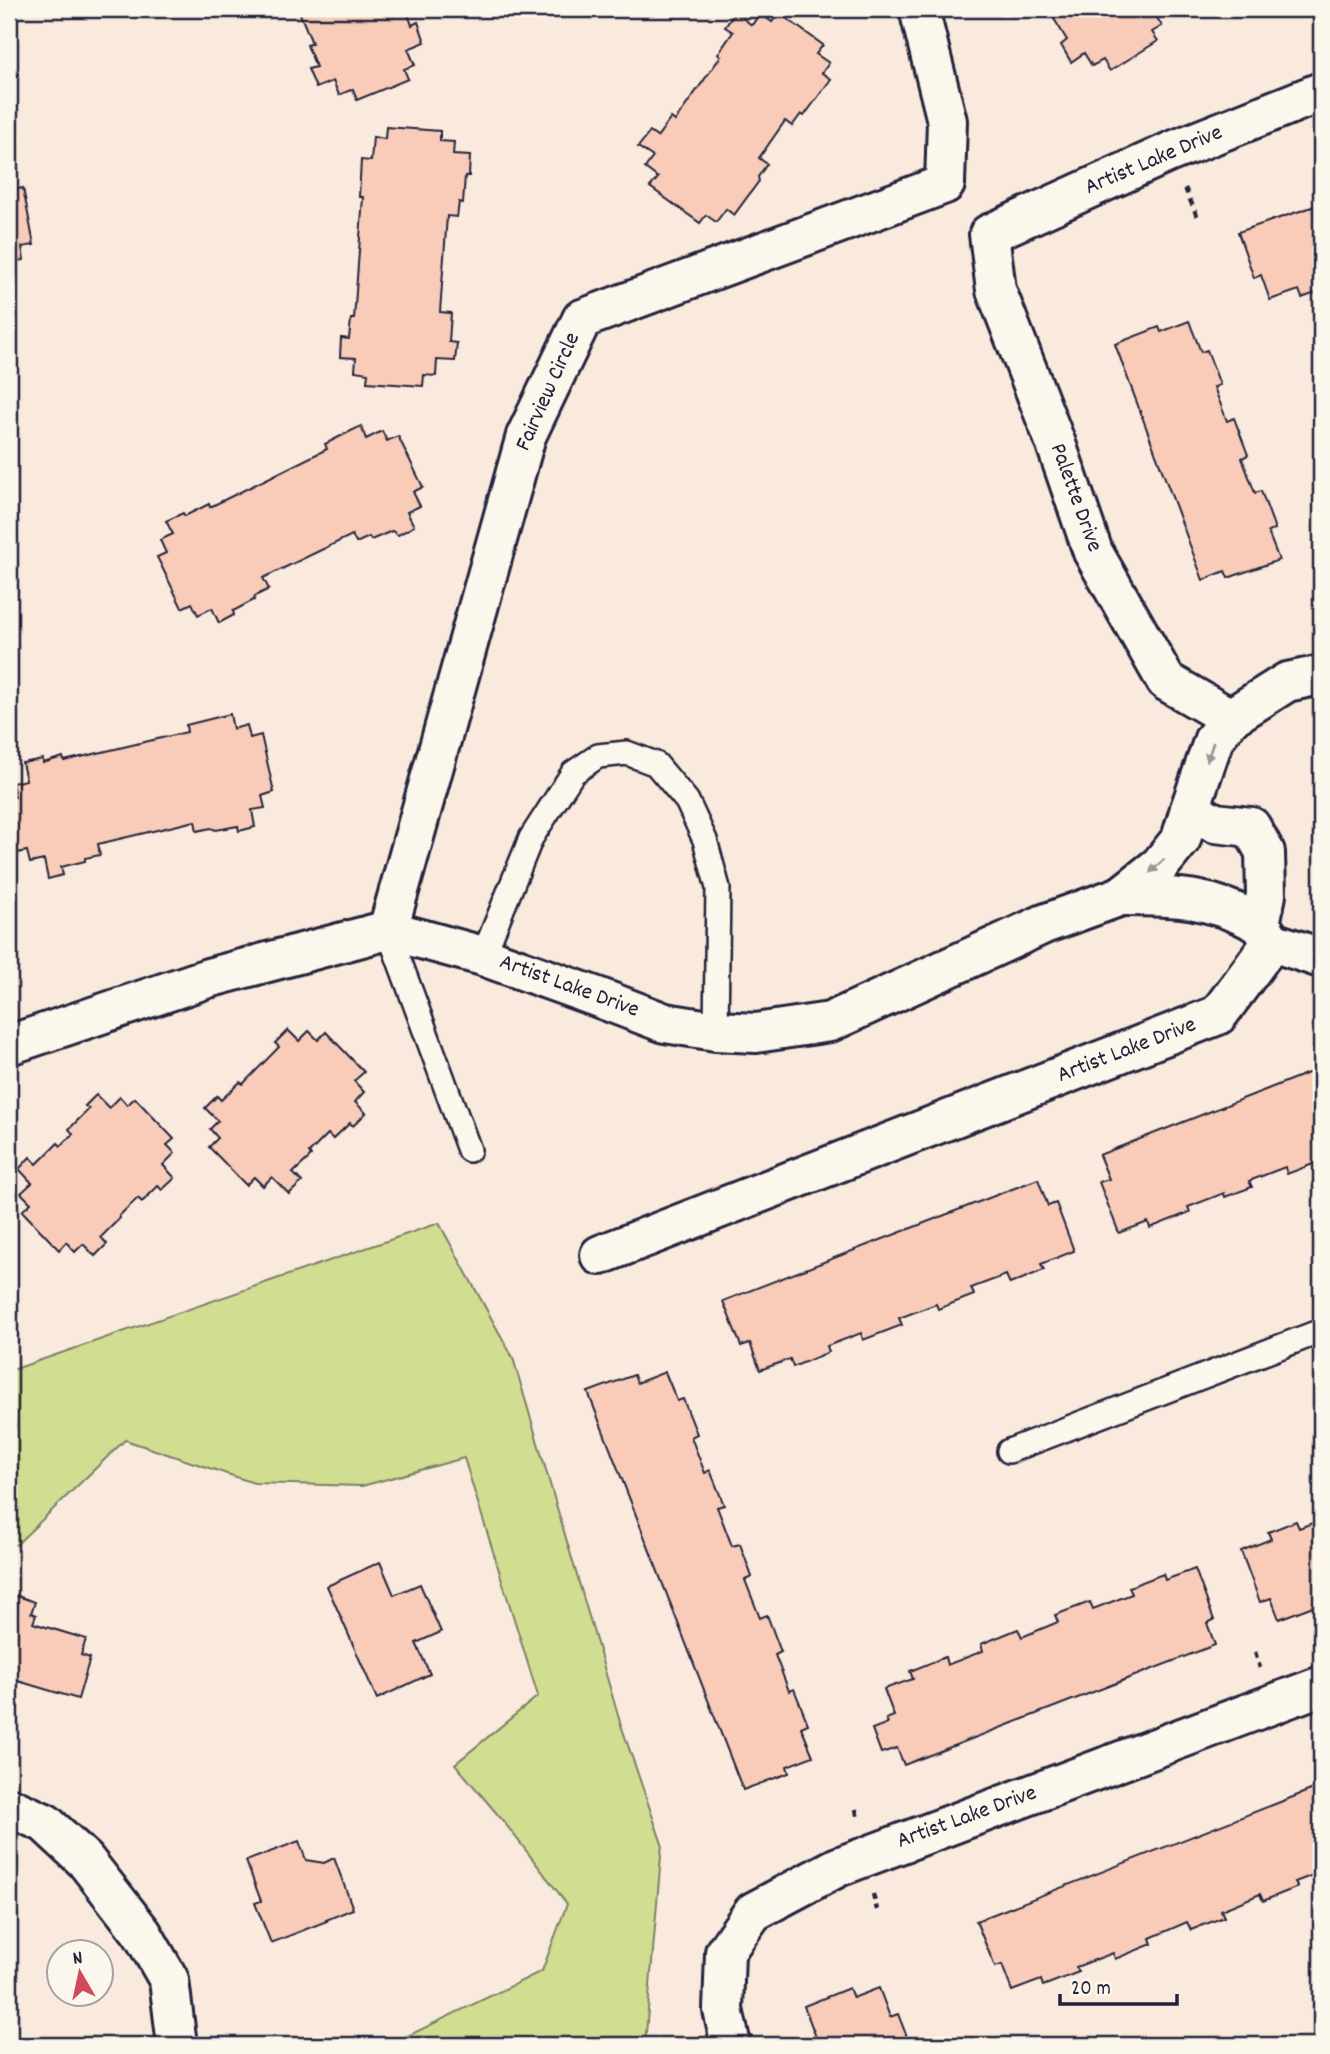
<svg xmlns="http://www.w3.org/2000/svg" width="1330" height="2054" font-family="Dekko,sans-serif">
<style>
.green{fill:#d1de91;stroke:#7a8066;stroke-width:2}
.building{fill:#f8ccb9;stroke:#22223b;stroke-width:2}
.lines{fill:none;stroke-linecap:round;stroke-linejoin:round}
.lane-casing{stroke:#22223b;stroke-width:28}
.street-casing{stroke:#22223b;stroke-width:44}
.path{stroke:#22223b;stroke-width:4.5;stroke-dasharray:7 5;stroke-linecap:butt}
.lane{stroke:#fbf7ec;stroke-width:23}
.street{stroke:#fbf7ec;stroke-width:38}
.oneway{fill:#99979c}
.labels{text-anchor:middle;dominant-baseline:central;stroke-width:7;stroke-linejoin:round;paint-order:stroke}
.street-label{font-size:23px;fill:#22223b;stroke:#fbf7ec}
</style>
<rect width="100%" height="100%" fill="#faeadd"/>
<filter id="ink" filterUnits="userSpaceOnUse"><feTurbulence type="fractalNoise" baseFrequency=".0143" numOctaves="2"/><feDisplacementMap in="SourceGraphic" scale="14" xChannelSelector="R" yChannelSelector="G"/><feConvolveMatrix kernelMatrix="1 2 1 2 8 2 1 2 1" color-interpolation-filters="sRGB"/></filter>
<g filter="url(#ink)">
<path class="green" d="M439 1223 513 1358 620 1722 662 1844 645 2045H504L497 2042 454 2045H389L542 1971 567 1904 504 1822 455 1764 538 1696 464 1458 362 1486 254 1483 125 1440 16 1545 9 1544V1371Z"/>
<g class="building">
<path d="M298 9H406L412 25 418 22 425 42 408 49 415 65 404 69 408 79 357 100 353 89 339 95 333 81 316 88 308 69 316 67 307 45 312 43Z"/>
<path d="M1048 9H1154L1152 10 1162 26 1152 32 1158 41 1110 71 1103 60 1092 66 1084 53 1071 62 1061 45 1067 40Z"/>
<path d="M735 13 752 25 760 13 772 22 779 13 823 45 816 54 829 63 822 73 831 79 804 116 801 114 792 126 785 121 759 158 767 164 758 177 759 181 734 215 726 209 716 222 706 215 700 223 650 187 658 178 645 168 653 157 638 147 650 132 657 137 671 118 675 121 721 56 718 54 733 32 725 27Z"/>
<path d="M386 127 440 131V141L454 142 453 155 470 156 469 176H465L463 203 459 202 457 217 447 216 440 312 451 313 449 342 457 343 455 361 437 360 436 376 424 375 423 386 367 382 368 373 355 371 356 358 340 357 341 338 349 339 351 319H354L363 197H359L361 160 371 161 373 137 385 139Z"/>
<path d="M9 177 12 190 23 188 34 245 22 247 24 260 10 262 13 278 9 279Z"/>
<path d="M1321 204V291L1302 298 1299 290 1270 300 1261 275 1254 278 1238 232Z"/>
<path d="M1189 321 1201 352 1207 350 1220 385 1214 387 1227 421 1234 418 1248 455 1242 458 1255 493 1261 491 1275 529 1268 532 1279 560 1228 578 1225 571 1203 580 1115 344 1159 327 1161 332Z"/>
<path d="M361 426 366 439 382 431 387 441 398 436 423 487 413 492 420 506 407 512 414 526 398 535 392 531 371 540 369 537 356 543 352 535 263 578 269 589 255 596 254 600 233 611 234 615 219 623 212 608 198 615 192 603 182 608 157 557 166 553 160 540 173 534 166 521 183 513 185 516 209 504 210 507 327 449 325 444Z"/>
<path d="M230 714 233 729 247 725 250 738 261 735 274 792 262 796 265 808 252 810 255 827 239 831 238 826 216 830 211 828 197 831 195 821 98 844 100 855 85 858V861L61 867 63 875 48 879 44 860 30 863 27 851 17 853 9 817V798L15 797 12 783 26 780 22 763 43 759V763L63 757 64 761 187 732 186 725Z"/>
<path d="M288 1030 299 1041 309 1031 318 1040 326 1032 364 1072 354 1081 364 1092 355 1102 366 1113 353 1126 350 1123 333 1139 328 1134 309 1153 311 1156 293 1173 302 1182 289 1194 272 1177 263 1186 254 1177 246 1185 209 1147 218 1138 210 1129 218 1121 205 1108 217 1096 221 1100 240 1082 243 1084 279 1047 275 1043Z"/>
<path d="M1321 1068V1161L1287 1174 1285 1167 1249 1181 1252 1187 1225 1197 1224 1193 1188 1207 1190 1212 1150 1228 1148 1222 1119 1233 1099 1182 1109 1179 1099 1155Z"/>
<path d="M96 1095 109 1108 120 1097 127 1105 135 1098 174 1139 167 1145 175 1153 163 1165 175 1178 162 1190 158 1186 142 1202 138 1198 119 1216 120 1218 101 1237 107 1244 95 1256 83 1244 75 1252 66 1242 59 1250 22 1211 31 1203 21 1193 32 1183 19 1169 30 1157 37 1164 58 1143 61 1146 73 1134 69 1129 89 1109 85 1106Z"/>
<path d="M1038 1179 1048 1206 1056 1203 1074 1251 1041 1264 1044 1270 1010 1284 1006 1275 971 1288 974 1295 938 1309 936 1304 899 1318 902 1325 863 1340 861 1333 827 1346 829 1352 793 1367 790 1359 760 1370 750 1343 741 1346 723 1301Z"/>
<path d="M665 1372 677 1401 683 1399 697 1434 691 1437 705 1473 710 1470 724 1505 717 1507 732 1546 740 1544 752 1577 745 1580 760 1618 767 1615 781 1652 775 1655 789 1691 794 1689 808 1724 801 1727 813 1756 787 1766 789 1773 743 1790 588 1392 634 1375 637 1383Z"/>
<path d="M1321 1520V1603L1279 1619 1271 1598 1260 1602 1241 1551 1271 1539 1268 1532 1296 1521 1299 1528Z"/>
<path d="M380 1562 394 1595 420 1584 441 1632 416 1643 430 1674 377 1699 327 1586Z"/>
<path d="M1195 1569 1214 1620 1207 1623 1215 1645 904 1765 897 1748 881 1753 872 1729 888 1723 886 1719 894 1716 884 1689 913 1679 910 1671 945 1657 947 1665 983 1651 981 1644 1018 1629 1022 1637 1058 1622 1055 1615 1090 1602 1093 1609 1132 1594 1129 1587 1163 1574 1165 1580Z"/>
<path d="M9 1593 35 1602 31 1613 36 1615 33 1623 86 1639 81 1655 90 1658 78 1699 18 1681 15 1689 9 1687Z"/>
<path d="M1321 1786V1872L1295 1882 1298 1887 1263 1901 1260 1894 1221 1910 1224 1917 1191 1930 1187 1922 1150 1938 1152 1944 1115 1959 1113 1953 1076 1967 1079 1972 1043 1986 1041 1980 1012 1991 1002 1965 995 1967 976 1921Z"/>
<path d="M299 1841 306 1860 324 1863 334 1858 353 1909 326 1920 327 1921 271 1943 255 1903 261 1901 246 1861Z"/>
<path d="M849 1988 853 1998 879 1988 890 2017 898 2014 910 2045H819L804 2006Z"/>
</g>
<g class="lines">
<g class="lane-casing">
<g id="lane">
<path d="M388 930 469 1150"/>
<path d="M483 956 531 838 573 773 598 756 627 753 656 764 687 801 705 840 718 888 716 1031"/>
<path d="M1009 1451 1321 1331"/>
</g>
</g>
<g class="street-casing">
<g id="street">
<path d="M1321 675 1287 682 1230 718 1214 739 1190 809 1215 823 1251 827 1265 852 1266 895 1260 924 1272 942 1321 958"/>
<path d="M1230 718 1166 681 1093 552 1056 444 996 290 989 234 1170 152 1321 92"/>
<path d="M1190 809 1181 839 1160 865 1121 896C1177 896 1209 896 1260 924"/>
<path d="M388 930 526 436 582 319 945 184 947 121 919 9"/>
<path d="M9 1045 208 978 388 930 483 956 597 997 665 1023 716 1031 756 1033 830 1022 1044 924 1121 896"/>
<path d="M600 1255 1218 1015 1272 942"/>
<path d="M9 1807 45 1823 85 1860 142 1933 169 1980 177 2045"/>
<path d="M731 2045 723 2010 725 1952 753 1912 838 1867 1321 1686"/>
</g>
</g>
<g class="path">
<path d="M1185 188 1197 216"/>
<path d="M1255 1652 1260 1668"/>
<path d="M856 1809 858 1820"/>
<path d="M873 1894 877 1910"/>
</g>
<use href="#lane" class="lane"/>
<use href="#street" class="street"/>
</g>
<defs><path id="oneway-solid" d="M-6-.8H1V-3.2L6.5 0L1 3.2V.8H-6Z" transform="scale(1.75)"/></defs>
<g class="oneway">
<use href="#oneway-solid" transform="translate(1210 752) rotate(109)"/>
<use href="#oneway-solid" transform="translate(1157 866) rotate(137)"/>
</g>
</g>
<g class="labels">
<g class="street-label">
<text transform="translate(1154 161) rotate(-23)">Artist Lake Drive</text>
<text transform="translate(549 392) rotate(-66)">Fairview Circle</text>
<text transform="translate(1075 498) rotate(70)">Palette Drive</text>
<text transform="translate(569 987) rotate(20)">Artist Lake Drive</text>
<text transform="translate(1127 1051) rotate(-21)">Artist Lake Drive</text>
<text transform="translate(967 1818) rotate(-20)">Artist Lake Drive</text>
</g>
</g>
<rect width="1330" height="2054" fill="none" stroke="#fbf7ec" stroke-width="35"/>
<rect x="18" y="18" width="1295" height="2019" fill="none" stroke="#22223b" stroke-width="2.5" filter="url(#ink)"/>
<g transform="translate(80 1973) rotate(351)"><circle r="33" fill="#fbf7ec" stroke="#a4a2a5" stroke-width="2"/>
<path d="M0-5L12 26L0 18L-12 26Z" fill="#d1495b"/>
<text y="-10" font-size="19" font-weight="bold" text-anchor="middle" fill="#22223b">N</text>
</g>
<path d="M1060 1994v10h117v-10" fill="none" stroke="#22223b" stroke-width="3.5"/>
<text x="1071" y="1994" font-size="21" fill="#22223b" stroke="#fbf7ec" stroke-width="5" paint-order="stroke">20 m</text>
</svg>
